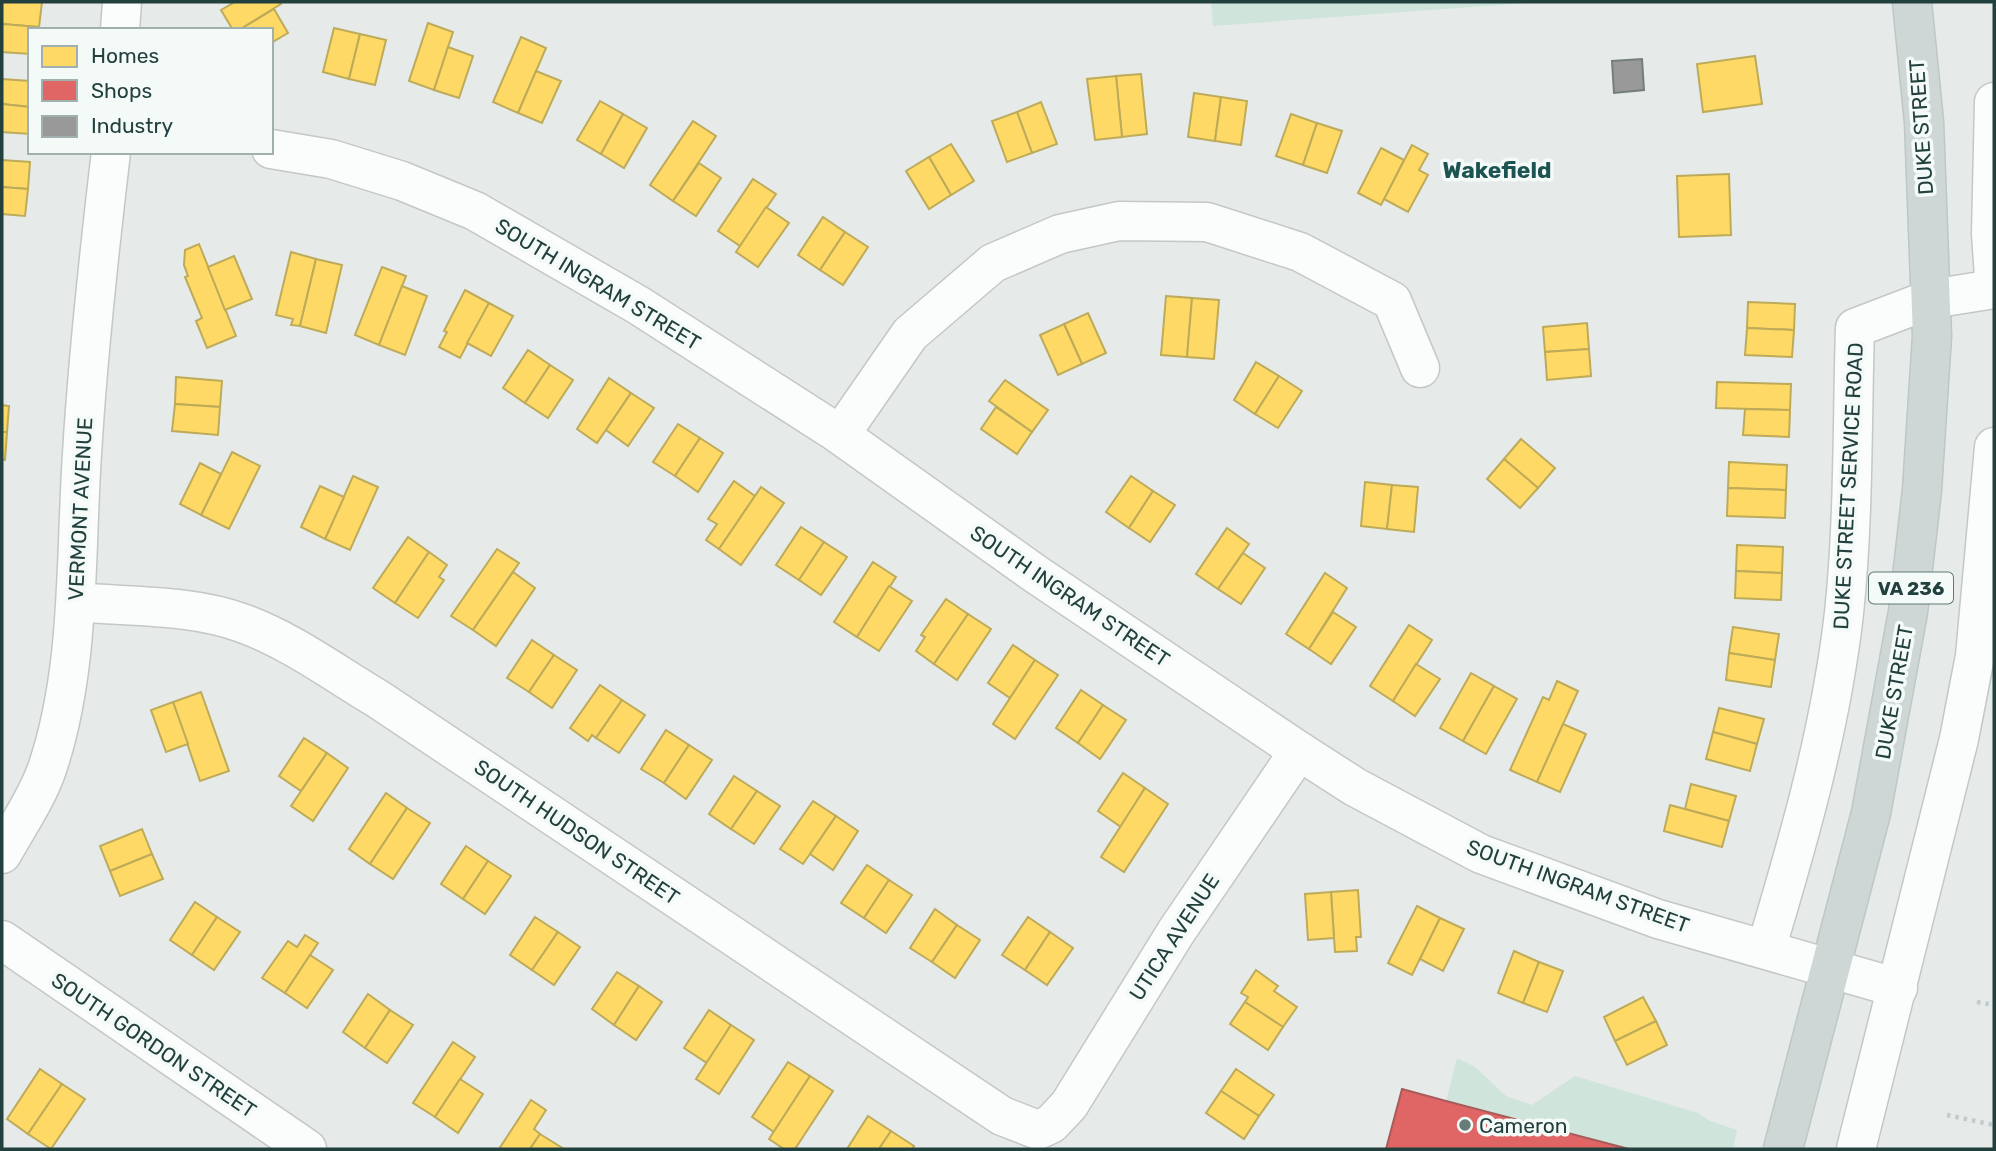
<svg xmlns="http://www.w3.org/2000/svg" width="1996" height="1151" font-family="Rubik,sans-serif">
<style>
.green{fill:#cfe4da}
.homes{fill:#ffd966;stroke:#bdab5a;stroke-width:2}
.shops{fill:#e06666;stroke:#a75b5a;stroke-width:2}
.industry{fill:#999;stroke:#757e7e;stroke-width:2}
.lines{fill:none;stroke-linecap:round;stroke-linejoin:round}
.minor-casing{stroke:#c3c8c7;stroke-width:41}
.primary-casing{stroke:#bdc7c6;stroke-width:41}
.path{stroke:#c1cbca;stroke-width:4.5;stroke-dasharray:3.5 5;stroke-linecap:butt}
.minor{stroke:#fbfcfc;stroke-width:38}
.primary{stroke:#ced7d6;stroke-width:38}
.poi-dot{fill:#677c7a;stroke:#f4faf8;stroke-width:2.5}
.labels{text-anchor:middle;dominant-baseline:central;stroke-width:7;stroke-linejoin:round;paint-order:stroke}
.shield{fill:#f4faf8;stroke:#617876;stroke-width:2}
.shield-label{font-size:19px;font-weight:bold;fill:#22403e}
.street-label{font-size:21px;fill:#22403e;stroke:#f4faf8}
.poi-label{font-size:21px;fill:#22403e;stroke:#f4faf8;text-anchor:start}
.neighbourhood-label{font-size:23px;font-weight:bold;fill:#1d5351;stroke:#f4faf8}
</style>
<rect width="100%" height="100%" fill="#e6ebea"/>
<g class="green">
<path d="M1211 2H1539L1213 26Z"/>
<path d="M1457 1058 1475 1067 1506 1096 1532 1105 1575 1076 1698 1113 1710 1121 1737 1130 1733 1149H1629L1446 1101Z"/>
</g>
<g class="homes">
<path d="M2 2H42L39 27 2 24Z"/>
<path d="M235 2H280L281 4 239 30H233L221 10Z"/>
<path d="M274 9 288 33 271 43V30H239Z"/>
<path d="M428 23 453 32 434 90 409 81Z"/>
<path d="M2 24 39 27 30 30V54L2 52Z"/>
<path d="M334 28 360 34 349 79 323 72Z"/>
<path d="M360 34 386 40 375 85 349 79Z"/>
<path d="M521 37 546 48 518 113 493 102Z"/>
<path d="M448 47 473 56 459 98 434 90Z"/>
<path d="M1755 56 1762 104 1703 112 1697 64Z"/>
<path d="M536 71 561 81 542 123 518 113Z"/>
<path d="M1141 74 1147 134 1122 137 1116 76Z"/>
<path d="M1116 76 1122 137 1095 140 1087 79Z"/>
<path d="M2 79 30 81V107L2 104Z"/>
<path d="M1194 93 1221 97 1215 141 1188 137Z"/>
<path d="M1221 97 1247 101 1241 145 1215 141Z"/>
<path d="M600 101 623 114 601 154 577 140Z"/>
<path d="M1041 102 1057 144 1032 153 1017 112Z"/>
<path d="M2 104 30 107V134L2 132Z"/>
<path d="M1017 112 1032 153 1007 162 992 121Z"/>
<path d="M623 114 647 128 624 168 601 154Z"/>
<path d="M1291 114 1317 123 1303 165 1276 156Z"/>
<path d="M693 121 716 136 673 201 650 185Z"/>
<path d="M1317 123 1342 131 1327 173 1303 165Z"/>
<path d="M951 144 974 181 951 195 929 157Z"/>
<path d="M1412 145 1428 154 1419 170 1428 175 1408 212 1384 199Z"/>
<path d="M1381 148 1404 160 1381 205 1358 193Z"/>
<path d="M929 157 951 195 929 209 906 171Z"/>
<path d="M2 160 30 162 28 189 2 187Z"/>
<path d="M699 163 721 178 696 216 673 201Z"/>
<path d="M1729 174 1731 235 1679 237 1677 176Z"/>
<path d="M753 179 776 194 740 246 718 231Z"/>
<path d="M2 187 28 189 25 216 2 214Z"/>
<path d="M766 207 789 223 758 267 736 252Z"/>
<path d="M823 217 845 232 820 270 798 255Z"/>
<path d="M845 232 868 247 843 285 820 270Z"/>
<path d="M199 244 236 336 207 348 196 321 202 318 185 277 188 276 184 265 185 250Z"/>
<path d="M291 252 316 259 300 326 291 325 293 319 276 315Z"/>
<path d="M234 256 252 299 225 310 208 267Z"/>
<path d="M316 259 342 265 326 333 300 326Z"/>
<path d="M382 267 406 276 379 345 355 335Z"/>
<path d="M402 286 427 296 405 355 379 345Z"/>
<path d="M465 290 489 303 460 358 439 347 447 332 444 331Z"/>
<path d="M1166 296 1192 298 1187 357 1161 355Z"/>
<path d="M1192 298 1219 300 1214 359 1187 357Z"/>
<path d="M1748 302 1795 304 1794 330 1747 328Z"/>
<path d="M489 303 513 316 491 356 467 343Z"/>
<path d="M1088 313 1106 353 1082 364 1064 324Z"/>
<path d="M1587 323 1589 349 1545 352 1543 327Z"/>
<path d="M1064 324 1082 364 1058 375 1040 335Z"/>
<path d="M1747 328 1794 330 1792 357 1745 355Z"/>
<path d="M1589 349 1591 376 1547 380 1545 352Z"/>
<path d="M528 350 550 365 525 403 503 388Z"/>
<path d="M1256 362 1279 376 1255 414 1234 400Z"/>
<path d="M550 365 573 380 548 418 525 403Z"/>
<path d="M1279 376 1302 391 1278 428 1255 414Z"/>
<path d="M176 377 222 381 220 407 175 404Z"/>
<path d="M609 378 631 393 597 443 577 429Z"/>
<path d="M1005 380 1048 410 1032 432 989 401Z"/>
<path d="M1717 382 1791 384 1790 410 1716 408Z"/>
<path d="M631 393 654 408 628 446 606 430Z"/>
<path d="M175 404 220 407 218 435 172 431Z"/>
<path d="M2 405 9 406 7 432H2Z"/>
<path d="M996 407 1032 432 1017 454 981 429Z"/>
<path d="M1745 409 1790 410 1789 437 1743 435Z"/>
<path d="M678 424 700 438 675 476 653 462Z"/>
<path d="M2 432H7L5 460 2 459Z"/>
<path d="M700 438 723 453 698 492 675 476Z"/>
<path d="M1521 439 1555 468 1538 488 1504 459Z"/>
<path d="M232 452 260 466 229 529 201 515Z"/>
<path d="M1504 459 1538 488 1520 508 1487 479Z"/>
<path d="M1729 462 1787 465 1786 490 1728 488Z"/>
<path d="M200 463 221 474 201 515 180 504Z"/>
<path d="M353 476 378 487 350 550 325 539Z"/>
<path d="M1131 476 1153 491 1129 528 1106 512Z"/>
<path d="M734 481 755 496 719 549 706 540 717 524 708 519Z"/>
<path d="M1365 482 1392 485 1387 529 1361 526Z"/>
<path d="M1392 485 1418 487 1414 532 1387 529Z"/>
<path d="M320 486 344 497 325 539 301 527Z"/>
<path d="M761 487 784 503 741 565 719 549Z"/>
<path d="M1728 488 1786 490 1785 518 1727 516Z"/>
<path d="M1153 491 1175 505 1150 542 1129 528Z"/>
<path d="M801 527 824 542 799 580 776 565Z"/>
<path d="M1227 528 1249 544 1218 589 1196 574Z"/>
<path d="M408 537 429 552 395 603 373 588Z"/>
<path d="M824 542 847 557 821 595 799 580Z"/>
<path d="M1737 545 1783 547 1782 573 1736 571Z"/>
<path d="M497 549 519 563 473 630 451 616Z"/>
<path d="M429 552 447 565 439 577 444 580 418 618 395 603Z"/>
<path d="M1243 553 1265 568 1241 604 1218 589Z"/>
<path d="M873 562 896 577 857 637 834 622Z"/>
<path d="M1736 571 1782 573 1781 600 1735 598Z"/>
<path d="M513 572 535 588 496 646 473 630Z"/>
<path d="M1325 573 1347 588 1309 649 1286 634Z"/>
<path d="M889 586 912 601 879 651 857 637Z"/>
<path d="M946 599 968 614 934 664 916 651 925 637 921 635Z"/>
<path d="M1333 612 1356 627 1331 664 1309 649Z"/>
<path d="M968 614 991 629 957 680 934 664Z"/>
<path d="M1409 625 1432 640 1393 701 1370 686Z"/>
<path d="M1733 627 1779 634 1775 660 1729 653Z"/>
<path d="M532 640 554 655 529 692 507 678Z"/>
<path d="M1013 645 1035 660 1010 698 988 683Z"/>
<path d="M1729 653 1775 660 1771 687 1726 680Z"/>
<path d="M554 655 577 670 552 708 529 692Z"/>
<path d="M1035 660 1058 675 1015 739 993 724Z"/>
<path d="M1416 664 1440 679 1415 716 1393 701Z"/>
<path d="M1471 673 1494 686 1463 741 1440 728Z"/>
<path d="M1557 681 1578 691 1537 782 1510 770 1543 697 1549 700Z"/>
<path d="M600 685 622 700 596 738 592 735 588 741 570 728Z"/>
<path d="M1494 686 1517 699 1486 754 1463 741Z"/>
<path d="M1081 690 1103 705 1078 743 1056 728Z"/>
<path d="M201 692 229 771 200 781 173 702Z"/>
<path d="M622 700 645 715 619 753 596 738Z"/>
<path d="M173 702 188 744 166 752 151 710Z"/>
<path d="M1103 705 1126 720 1100 759 1078 743Z"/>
<path d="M1719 708 1764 719 1757 744 1713 732Z"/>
<path d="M1563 724 1586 734 1560 792 1537 782Z"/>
<path d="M666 730 689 745 664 783 641 769Z"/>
<path d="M1713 732 1757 744 1750 771 1706 759Z"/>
<path d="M304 738 327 753 301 791 279 776Z"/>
<path d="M689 745 712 760 686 799 664 783Z"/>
<path d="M327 753 348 768 313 821 291 806Z"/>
<path d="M1123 773 1145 788 1121 827 1098 811Z"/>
<path d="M734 776 757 791 731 829 709 814Z"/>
<path d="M1691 784 1736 796 1729 821 1685 809Z"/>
<path d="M1145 788 1168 804 1124 872 1101 857Z"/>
<path d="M757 791 780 806 754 844 731 829Z"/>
<path d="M386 793 407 808 370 864 349 849Z"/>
<path d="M813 801 836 816 803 864 780 849Z"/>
<path d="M1670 805 1729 821 1722 847 1664 831Z"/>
<path d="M407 808 430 823 393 879 370 864Z"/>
<path d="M836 816 858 831 833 870 810 854Z"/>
<path d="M142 829 152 854 110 871 100 846Z"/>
<path d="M466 846 488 861 463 899 441 884Z"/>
<path d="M152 854 163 879 120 896 110 871Z"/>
<path d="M488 861 511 876 485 914 463 899Z"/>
<path d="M867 865 889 880 864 918 841 903Z"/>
<path d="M889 880 912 895 886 933 864 918Z"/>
<path d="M1358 890 1361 937H1356L1357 951 1335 952 1331 892Z"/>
<path d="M1331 892 1334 938 1308 940 1305 894Z"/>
<path d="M195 902 217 917 192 955 170 940Z"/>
<path d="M1417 906 1440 918 1412 975 1388 963Z"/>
<path d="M935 909 957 925 932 962 910 948Z"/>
<path d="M217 917 240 932 214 970 192 955Z"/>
<path d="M535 917 558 932 532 970 510 955Z"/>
<path d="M1028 917 1050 932 1025 970 1002 955Z"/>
<path d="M1440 918 1464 929 1443 971 1420 959Z"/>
<path d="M957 925 980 940 955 978 932 962Z"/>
<path d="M558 932 580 947 554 985 532 970Z"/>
<path d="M1050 932 1073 948 1047 985 1025 970Z"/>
<path d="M305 935 318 943 285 993 262 978 288 941 297 947Z"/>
<path d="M1514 951 1539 962 1523 1003 1498 993Z"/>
<path d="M310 955 333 970 307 1008 285 993Z"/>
<path d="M1539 962 1563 971 1547 1012 1523 1003Z"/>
<path d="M1256 970 1278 986 1274 991 1297 1007 1283 1027 1245 1002 1248 997 1241 993Z"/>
<path d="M617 972 639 986 614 1025 592 1009Z"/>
<path d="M639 986 662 1002 636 1040 614 1025Z"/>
<path d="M368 994 390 1010 365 1048 343 1032Z"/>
<path d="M1643 997 1656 1021 1615 1041 1604 1017Z"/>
<path d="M1245 1002 1283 1027 1268 1050 1230 1024Z"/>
<path d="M390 1010 413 1025 387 1063 365 1048Z"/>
<path d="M709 1010 731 1025 707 1063 684 1048Z"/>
<path d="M1656 1021 1667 1045 1627 1065 1615 1041Z"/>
<path d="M731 1025 754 1040 719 1094 696 1079Z"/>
<path d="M453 1042 475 1057 435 1117 413 1103Z"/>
<path d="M788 1062 810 1076 774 1132 752 1117Z"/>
<path d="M40 1069 62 1084 28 1134 7 1119Z"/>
<path d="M1236 1069 1274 1095 1259 1116 1221 1091Z"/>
<path d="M810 1076 833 1091 795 1149H784L769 1139Z"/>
<path d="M460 1079 483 1094 458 1133 435 1117Z"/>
<path d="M62 1084 85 1099 51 1149 28 1134Z"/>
<path d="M1221 1091 1259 1116 1244 1139 1206 1113Z"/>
<path d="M531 1100 546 1110 534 1129 540 1134 530 1149H499Z"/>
<path d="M868 1116 891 1131 879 1149H847Z"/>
<path d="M891 1131 914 1146 912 1149H879Z"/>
<path d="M540 1134 564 1149H530Z"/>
</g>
<path class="shops" d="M1402 1089 1446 1101 1629 1149H1386Z"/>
<path class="industry" d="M1642 59 1644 90 1614 93 1612 61Z"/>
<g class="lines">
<g class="minor-casing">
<g id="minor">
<path d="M120 30 122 2"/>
<path d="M1994 102 1991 234 1994 276"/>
<path d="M271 149 331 159 402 181 475 211 638 305 836 432 1037 575 1299 751 1355 787 1481 854 1658 919 1898 988"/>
<path d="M840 435 910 334 993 263 1060 234 1119 221 1207 222 1300 252 1392 301 1420 368"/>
<path d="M76 602C129 607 191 604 242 623 290 640 334 673 378 699L1002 1116 1038 1130 1051 1124 1069 1105 1176 932 1299 751"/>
<path d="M2 854C17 827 37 798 47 769 81 668 75 559 82 454 88 353 99 253 111 152"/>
<path d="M2 940 307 1149"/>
<path d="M1766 949C1799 839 1831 728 1844 613 1854 519 1852 422 1855 328L1931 299 1994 289"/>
<path d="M1856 1149 1959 739 1975 656 1994 447"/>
</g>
</g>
<g class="primary-casing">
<path id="primary" d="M1783 1149 1871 813 1908 612 1922 490 1932 336 1924 122 1912 2"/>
</g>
<g class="path">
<path d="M1977 1002 1994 1005"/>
<path d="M1947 1115 1994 1125"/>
</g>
<use href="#minor" class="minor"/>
<use href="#primary" class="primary"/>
</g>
<circle class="poi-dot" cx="1465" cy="1125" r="7"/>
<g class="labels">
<rect class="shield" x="1869" y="572.5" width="84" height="31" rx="5"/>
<g class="shield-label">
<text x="1911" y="588">VA 236</text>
</g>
<g class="street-label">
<text transform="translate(1921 127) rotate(-94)">DUKE STREET</text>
<text transform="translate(598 284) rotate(31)">SOUTH INGRAM STREET</text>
<text transform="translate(1848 486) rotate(-87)">DUKE STREET SERVICE ROAD</text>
<text transform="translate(80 509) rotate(-87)">VERMONT AVENUE</text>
<text transform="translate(1070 596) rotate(34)">SOUTH INGRAM STREET</text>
<text transform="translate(1894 692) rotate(-80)">DUKE STREET</text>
<text transform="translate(577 832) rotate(34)">SOUTH HUDSON STREET</text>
<text transform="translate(1578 886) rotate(20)">SOUTH INGRAM STREET</text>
<text transform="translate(1174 937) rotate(-57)">UTICA AVENUE</text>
<text transform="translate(154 1045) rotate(34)">SOUTH GORDON STREET</text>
</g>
<g class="poi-label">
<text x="1479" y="1125">Cameron</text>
</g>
<g class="neighbourhood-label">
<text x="1497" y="170">Wakefield</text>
</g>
</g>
<rect width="1996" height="1151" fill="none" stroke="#22403e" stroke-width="7"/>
<rect x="28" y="28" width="245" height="126" fill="#f4faf8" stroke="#a0b0ae" stroke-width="2"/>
<rect x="42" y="46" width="35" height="21" fill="#ffd966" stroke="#a0b0ae" stroke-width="2"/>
<text x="91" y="63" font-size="21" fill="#22403e">Homes</text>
<rect x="42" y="80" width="35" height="21" fill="#e06666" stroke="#a0b0ae" stroke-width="2"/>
<text x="91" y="98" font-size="21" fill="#22403e">Shops</text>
<rect x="42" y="116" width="35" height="21" fill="#999999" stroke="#a0b0ae" stroke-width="2"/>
<text x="91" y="133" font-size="21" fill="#22403e">Industry</text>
</svg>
